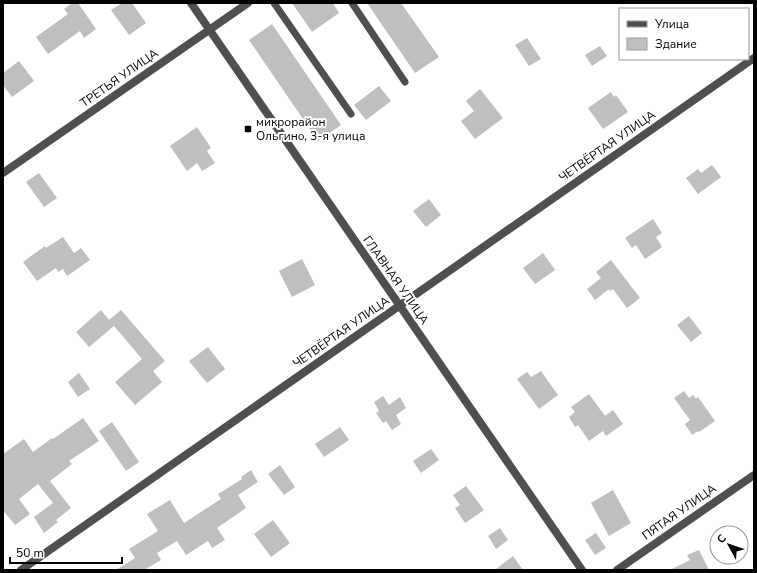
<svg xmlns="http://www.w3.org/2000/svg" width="757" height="573" font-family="'Nunito Sans',sans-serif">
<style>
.building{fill:#bfbfbf}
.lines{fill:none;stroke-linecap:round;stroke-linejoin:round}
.service{stroke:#4f4f4f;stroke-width:7}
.minor{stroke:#4f4f4f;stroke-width:8}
.tertiary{stroke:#4f4f4f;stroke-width:8}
.poi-dot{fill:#000;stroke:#fff;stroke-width:1.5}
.labels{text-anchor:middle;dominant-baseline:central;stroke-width:4;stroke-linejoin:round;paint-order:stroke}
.street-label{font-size:12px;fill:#000;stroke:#fff}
.poi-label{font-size:12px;fill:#000;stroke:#fff;text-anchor:start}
</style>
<rect width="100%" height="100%" fill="#fff"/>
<g class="building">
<path d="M72 3H78L96 29 84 38 80 31 48 54 36 37 68 14 64 9Z"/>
<path d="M122 3H132L146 23 129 35 111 10Z"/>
<path d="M292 3H333L339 13 312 32Z"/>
<path d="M367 3H401L439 57 415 73Z"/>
<path d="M272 24 341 125 318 141 249 40Z"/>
<path d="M527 38 541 59 529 66 515 45Z"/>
<path d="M600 46 607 56 592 66 585 55Z"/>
<path d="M19 61 34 81 12 97 3 85V73Z"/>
<path d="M379 86 391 101 366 120 354 105Z"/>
<path d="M480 89 503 118 475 139 461 121 474 111 466 101Z"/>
<path d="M611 92 614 97 616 95 628 112 603 129 588 108Z"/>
<path d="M197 127 211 148 207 151 215 163 202 171 197 163 187 171 170 146Z"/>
<path d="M712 165 721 177 698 194 686 178 698 169 701 173Z"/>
<path d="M39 173 57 198 44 207 26 182Z"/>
<path d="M429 199 441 215 426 227 413 211Z"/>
<path d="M653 219 662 233 656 237 662 247 645 259 636 245 632 248 625 238Z"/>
<path d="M63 237 74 253 81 248 90 260 67 276 63 269 58 272 56 268 37 281 23 262 45 246 46 248Z"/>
<path d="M543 253 555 270 535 284 523 268Z"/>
<path d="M302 259 315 285 292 297 279 271Z"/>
<path d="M611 260 640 298 627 308 613 289 610 291 609 289 595 300 587 289 601 278 596 272Z"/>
<path d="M101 310 109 320 121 310 165 361 153 371 162 382 135 405 115 382 142 359 114 326 89 347 76 332Z"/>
<path d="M689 316 702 333 691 342 677 325Z"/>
<path d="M208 347 225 369 207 383 189 361Z"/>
<path d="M541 371 558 395 539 409 517 379 527 372 531 377Z"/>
<path d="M79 373 90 389 78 397 68 382Z"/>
<path d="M684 391 689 398 693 395 696 399 698 397 715 421 699 432 698 431 692 435 685 424 690 420 674 398Z"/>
<path d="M589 394 605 416 613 410 623 424 606 436 603 431 589 441 578 425 575 427 569 417 575 412 571 407Z"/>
<path d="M383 396 389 405 400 397 406 408 396 415 401 424 392 430 386 421 383 423 376 413 379 411 374 402Z"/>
<path d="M83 418 99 441 69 461 72 464 50 481 71 508 56 520 58 522 44 533 34 517 53 503 38 484 19 499 30 514 15 525 3 510V454L24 439 33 452 52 438 53 439Z"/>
<path d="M112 422 139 462 126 471 99 431Z"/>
<path d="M340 427 349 440 324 457 315 444Z"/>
<path d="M431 449 439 460 421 473 413 461Z"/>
<path d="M280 465 295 487 284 495 268 474Z"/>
<path d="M251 470 258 482 238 495 246 508 217 528 225 540 212 548 208 541 186 555 177 541 157 553 161 560 144 570H116L135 558 129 549 158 531 147 514 170 500 184 523 221 499 218 494 242 479 241 477Z"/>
<path d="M466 486 484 510 465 523 455 508 460 505 453 495Z"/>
<path d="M613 490 631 523 609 536 591 503Z"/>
<path d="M273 520 290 543 271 557 254 534Z"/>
<path d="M500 528 508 540 496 549 488 536Z"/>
<path d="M596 533 606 548 595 555 585 540Z"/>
<path d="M699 550 709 570H670L690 560 687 555Z"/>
<path d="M513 556 523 570H495Z"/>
</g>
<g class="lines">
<g class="service">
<path d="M274 3 351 114"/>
<path d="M352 3 405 82"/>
</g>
<g class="minor">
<path d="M3 173 248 3"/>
<path d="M21 570 754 58"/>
<path d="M617 570 754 475"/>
</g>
<path class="tertiary" d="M191 3 582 570"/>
</g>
<rect class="poi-dot" x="244" y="125" width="8" height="8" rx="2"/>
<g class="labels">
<g class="street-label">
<text transform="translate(119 78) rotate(-35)">ТРЕТЬЯ УЛИЦА</text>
<text transform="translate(607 146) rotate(-35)">ЧЕТВЁРТАЯ УЛИЦА</text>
<text transform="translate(396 280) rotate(55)">ГЛАВНАЯ УЛИЦА</text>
<text transform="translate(341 332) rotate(-35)">ЧЕТВЁРТАЯ УЛИЦА</text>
<text transform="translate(679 512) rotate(-35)">ПЯТАЯ УЛИЦА</text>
</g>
<g class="poi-label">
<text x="256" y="122">микрорайон<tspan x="256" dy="14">Ольгино, 3-я улица</tspan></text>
</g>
</g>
<rect width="757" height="573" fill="none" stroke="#000000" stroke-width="8"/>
<rect x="619" y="8" width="130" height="52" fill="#ffffff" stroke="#999999"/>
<rect x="627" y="21" width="20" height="6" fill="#4f4f4f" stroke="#999999"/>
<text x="655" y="28" font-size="12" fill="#000000">Улица</text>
<rect x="627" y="38" width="20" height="12" fill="#bfbfbf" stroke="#999999"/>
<text x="655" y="48" font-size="12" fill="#000000">Здание</text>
<g transform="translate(729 545) rotate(310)"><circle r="19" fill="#ffffff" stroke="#999999"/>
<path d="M0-3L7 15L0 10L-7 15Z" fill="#000000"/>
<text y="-6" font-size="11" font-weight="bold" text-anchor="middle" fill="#000000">С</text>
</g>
<path d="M10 557v6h112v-6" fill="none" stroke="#000000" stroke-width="2"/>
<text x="16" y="557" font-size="12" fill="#000000" stroke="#ffffff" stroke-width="3" paint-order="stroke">50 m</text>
</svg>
